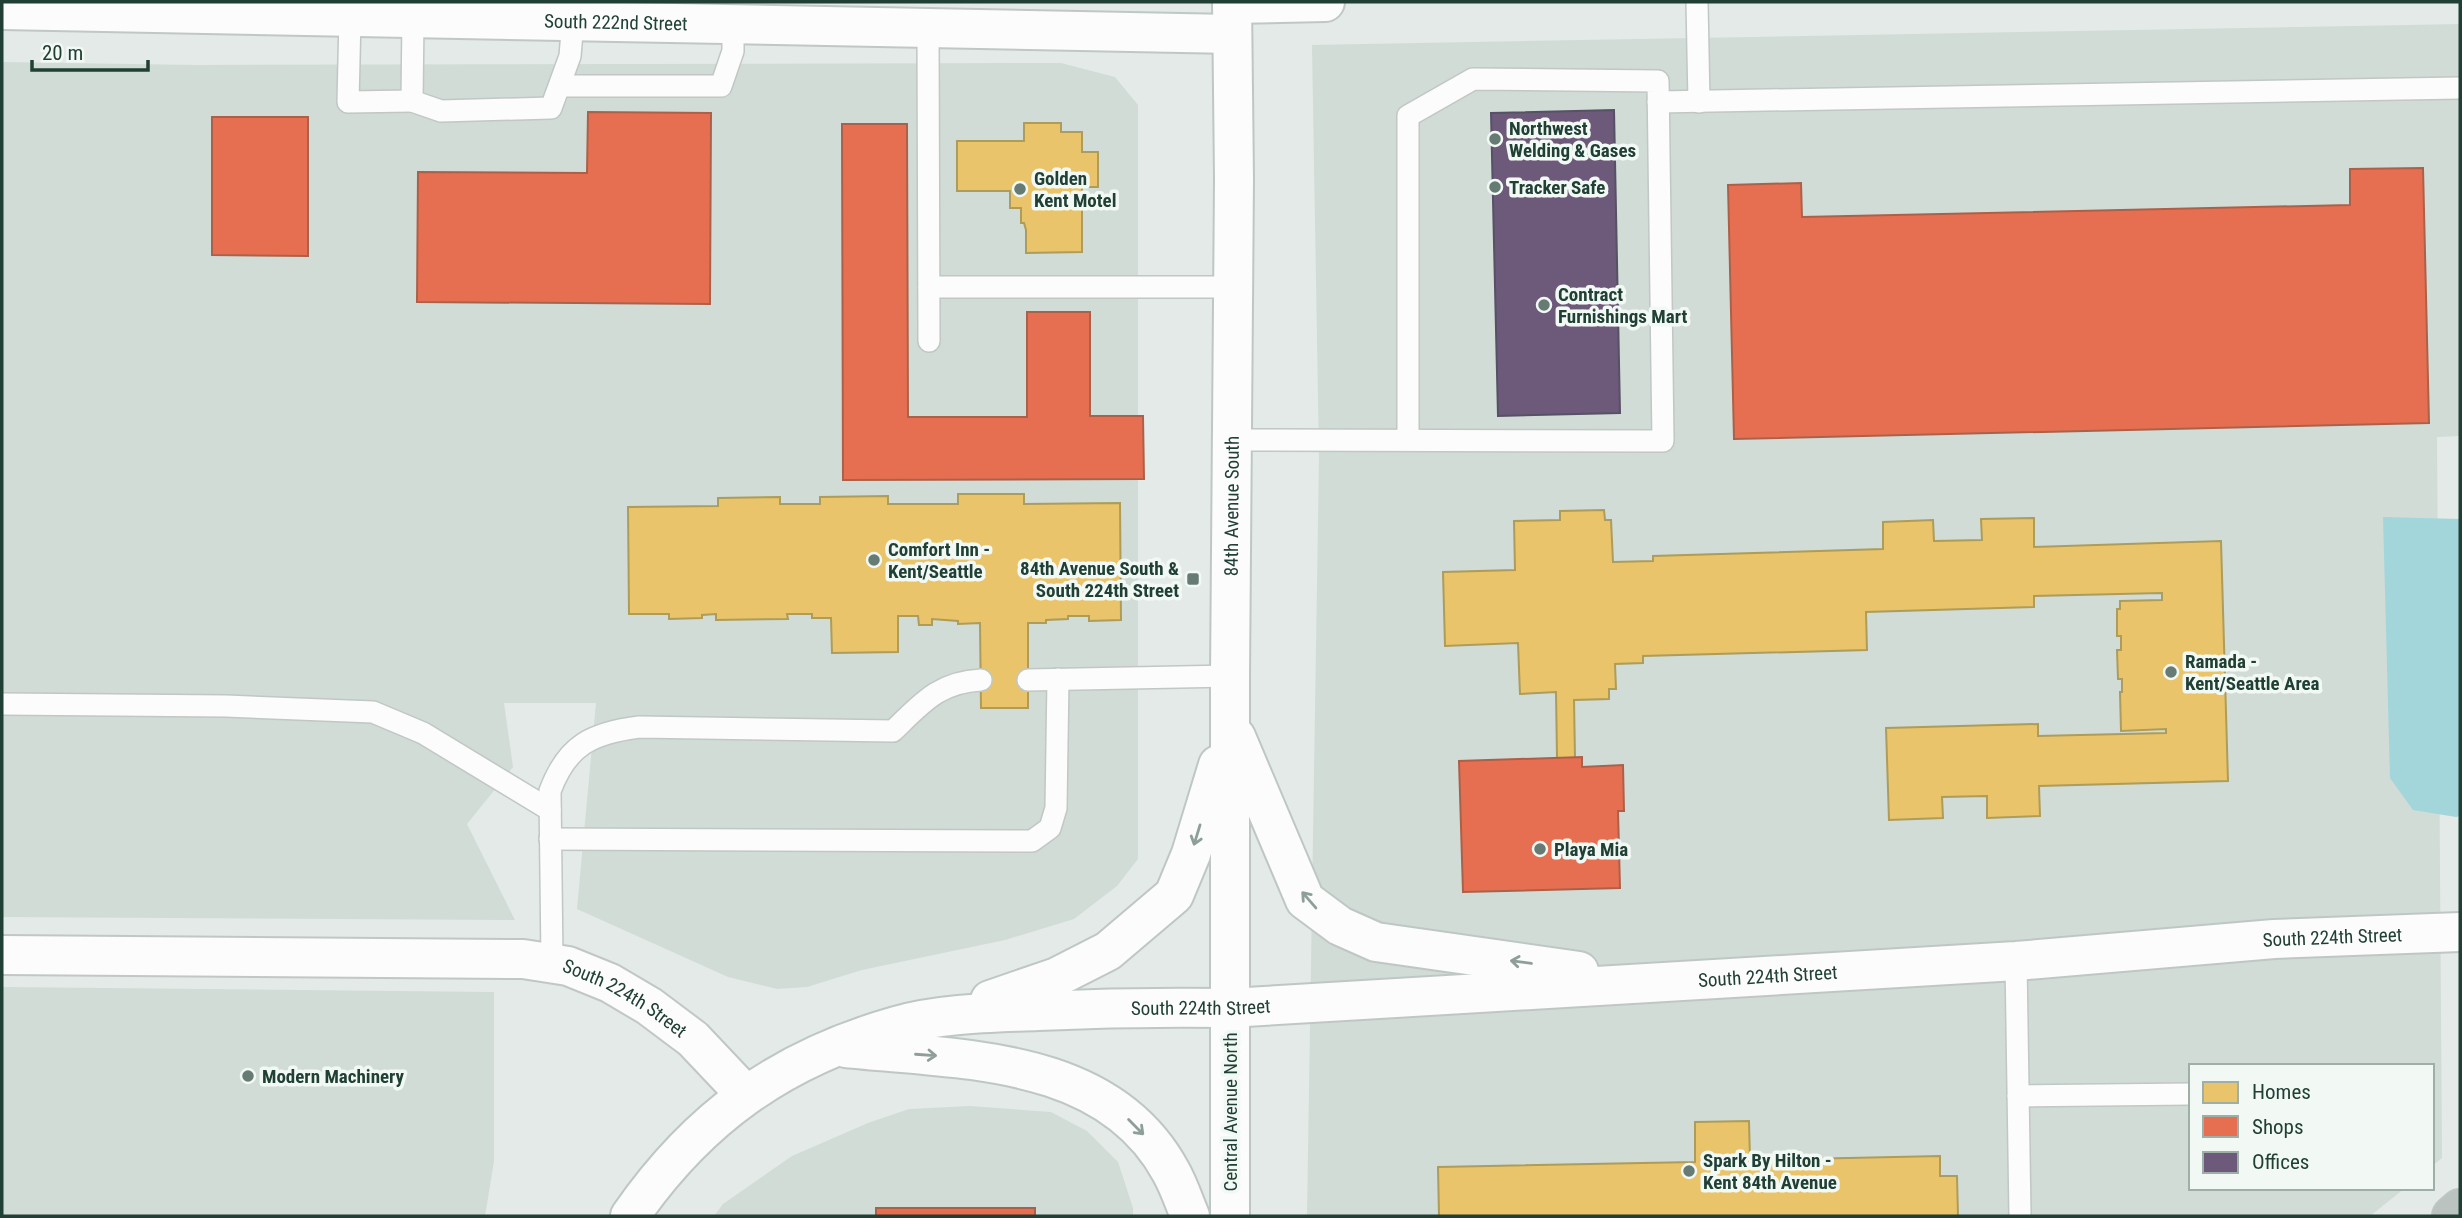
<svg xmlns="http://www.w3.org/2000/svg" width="2462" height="1218" font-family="'Roboto Condensed',sans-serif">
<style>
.built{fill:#d1dcd7}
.water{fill:#a2d6db}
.homes{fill:#e9c46a;stroke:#ad9c5a;stroke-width:2}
.shops{fill:#e76f51;stroke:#ab6149;stroke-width:2}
.offices{fill:#6d597a;stroke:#565165;stroke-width:2}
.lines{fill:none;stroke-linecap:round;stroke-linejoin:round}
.lane-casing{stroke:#c1c7c4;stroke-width:24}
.street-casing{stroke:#c1c7c4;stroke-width:42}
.secondary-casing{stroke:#bfc7c4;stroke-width:42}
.highway-casing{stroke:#bcc6c2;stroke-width:42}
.lane{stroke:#fbfcfb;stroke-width:21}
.street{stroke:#fbfcfb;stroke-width:38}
.secondary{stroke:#fbfcfb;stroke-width:38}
.highway{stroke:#bac3c0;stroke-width:38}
.oneway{stroke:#8e9e98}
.poi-dot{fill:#657b73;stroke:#f2f9f5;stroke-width:2.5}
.labels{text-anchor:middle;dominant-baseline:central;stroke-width:7;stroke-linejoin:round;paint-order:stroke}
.street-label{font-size:19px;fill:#203f35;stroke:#f2f9f5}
.poi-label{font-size:19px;font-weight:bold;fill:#203f35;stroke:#f2f9f5;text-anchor:start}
</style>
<rect width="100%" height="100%" fill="#e4eae7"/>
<g class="built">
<path d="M2460 24V436L2437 437 2442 1158 2432 1166V1066H2191V1188H2405L2370 1216H1307L1319 457 1312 45Z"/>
<path d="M2 62 196 65 1061 63 1115 77 1138 105V859L1117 886 1074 919 1005 940 862 970 807 987 777 989 728 977 577 909 596 703H504L513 767 467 824 515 920 2 917Z"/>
<path d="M2 987 494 992V1161L485 1216H2Z"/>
<path d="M970 1106 1051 1112 1087 1131 1118 1162 1133 1208V1216H714L723 1204 792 1156 868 1123 909 1109Z"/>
</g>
<path class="water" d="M2383 517 2460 519V816L2456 817 2413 810 2390 778Z"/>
<g class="homes">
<path d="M1024 123H1061V132H1082V152H1098V187H1082V252L1026 253V230L1024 223H1021V208H1010V191H957V141H1024Z"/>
<path d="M958 494H1024V504L1120 503 1121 620 1089 621V616H1068V619L1046 620V623H1028V708H981L980 623 958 624V621L932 619V625H919L918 616H898V652L832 653 831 618H812V614H787L788 619 716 620V614L702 615V618L669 619V614H629L628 507 718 506V498L780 497V504H820V497L888 496V504H958Z"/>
<path d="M1604 510 1605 520H1611L1613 562 1653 561V556L1883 549V522L1933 520 1934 541 1982 540 1981 519 2034 518V547L2221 541 2228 781 2039 786 2040 816 1987 818V796L1942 797 1943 818 1889 820 1886 728 2038 724V736L2166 733V729L2121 731 2120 692H2122V679H2118L2117 650H2121V636H2117V609H2120V601L2162 600V593L2034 596V607L1866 612 1867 650 1643 656V663L1615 664 1616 689H1609V699L1574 700 1575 758H1557L1556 692 1520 694 1518 643 1445 646 1443 572 1515 570 1514 521 1560 520V511Z"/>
<path d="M1749 1121 1750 1160 1940 1156V1176H1957L1958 1216H1439L1438 1167 1695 1162V1122Z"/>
</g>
<g class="shops">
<path d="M588 112 711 113 710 304 417 302 418 172 587 173Z"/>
<path d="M212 117H308V256L212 255Z"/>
<path d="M842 124H907L908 417H1027V312H1090V416H1143L1144 479 843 480Z"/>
<path d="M2423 168 2429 423 1734 439 1728 185 1801 183 1802 217 2350 205V169Z"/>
<path d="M1582 757V767L1623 765 1624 811H1618L1620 888 1463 892 1459 761Z"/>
<rect x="876" y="1208" width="159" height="8"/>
</g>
<path class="offices" d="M1614 110 1620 413 1498 416 1491 113Z"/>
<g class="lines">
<g class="lane-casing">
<g id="lane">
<path d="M1697 2 1699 102"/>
<path d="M350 17 348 102 412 101"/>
<path d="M413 18 412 101 441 111 551 108 570 56 573 21"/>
<path d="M928 28 929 341"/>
<path d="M560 86H721L733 51V24"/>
<path d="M1658 102 2460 88"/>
<path d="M929 287H1232"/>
<path d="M1231 440 1663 441 1658 81 1473 79 1408 116V440"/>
<path d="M1028 680 1230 676"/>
<path d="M2 704 226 706 373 712 423 733 550 810"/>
<path d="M550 839 1032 841 1050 828 1056 808 1058 679"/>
<path d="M2016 961 2020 1216"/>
<path d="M552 963 550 791C567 745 592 733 639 727L893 731C922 703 939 682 981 680"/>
<path d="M2018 1096 2191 1094"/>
</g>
</g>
<g class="street-casing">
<g id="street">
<path d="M1232 4 1325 2"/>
<path id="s1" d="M2 10 1232 34"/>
<path id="s2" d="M2 955 523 959 568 966 610 983 649 1006 693 1039 745 1094"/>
</g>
</g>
<g class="secondary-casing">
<g id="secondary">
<path d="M1236 737 1305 900 1340 926 1376 942 1579 971"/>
<path d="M990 1000 1057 977 1108 951 1174 895 1191 854 1218 765"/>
<path d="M846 1048C960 1060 1108 1055 1171 1172 1179 1186 1184 1202 1190 1216"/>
<path id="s3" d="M630 1216C698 1118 780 1059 896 1026 941 1013 991 1013 1038 1011 1102 1008 1165 1007 1229 1008L2016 961 2274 939 2460 932"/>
<path id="s4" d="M1230 1216V676L1234 179 1232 2"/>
</g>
</g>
<g class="highway-casing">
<path id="highway" d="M2452 1216 2460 1209"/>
</g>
<use href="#lane" class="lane"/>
<use href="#street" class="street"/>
<use href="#secondary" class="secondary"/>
<use href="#highway" class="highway"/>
</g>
<defs><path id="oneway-shaft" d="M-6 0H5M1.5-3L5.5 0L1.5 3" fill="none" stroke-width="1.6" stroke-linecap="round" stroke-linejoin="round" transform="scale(1.75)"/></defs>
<g class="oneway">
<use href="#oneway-shaft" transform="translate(1197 835) rotate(107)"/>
<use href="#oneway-shaft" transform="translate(1309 900) rotate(-131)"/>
<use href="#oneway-shaft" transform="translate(1521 962) rotate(-172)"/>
<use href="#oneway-shaft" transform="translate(926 1055) rotate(4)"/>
<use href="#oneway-shaft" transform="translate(1136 1127) rotate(45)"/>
</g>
<g class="poi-dot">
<circle cx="1495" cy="139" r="7"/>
<circle cx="1495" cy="187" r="7"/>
<circle cx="1020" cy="189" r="7"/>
<circle cx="1544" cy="305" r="7"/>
<circle cx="874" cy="560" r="7"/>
<rect x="1186" y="572" width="14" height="14" rx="3.5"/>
<circle cx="2171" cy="672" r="7"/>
<circle cx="1540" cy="849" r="7"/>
<circle cx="248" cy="1076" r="7"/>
<circle cx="1689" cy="1171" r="7"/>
</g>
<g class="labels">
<g class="street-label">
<text stroke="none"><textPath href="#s1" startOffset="614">South 222nd Street</textPath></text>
<text stroke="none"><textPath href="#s4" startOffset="710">84th Avenue South</textPath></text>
<text stroke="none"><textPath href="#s3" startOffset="1774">South 224th Street</textPath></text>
<text stroke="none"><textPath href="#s3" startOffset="1208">South 224th Street</textPath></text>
<text stroke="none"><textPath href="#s2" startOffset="632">South 224th Street</textPath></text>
<text stroke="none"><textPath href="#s3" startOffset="640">South 224th Street</textPath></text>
<text transform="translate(1230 1112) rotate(-90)">Central Avenue North</text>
</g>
<g class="poi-label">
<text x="1509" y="128">Northwest<tspan x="1509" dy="22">Welding &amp; Gases</tspan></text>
<text x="1034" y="178">Golden<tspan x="1034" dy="22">Kent Motel</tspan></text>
<text x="1509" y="187">Tracker Safe</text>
<text x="1558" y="294">Contract<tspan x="1558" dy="22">Furnishings Mart</tspan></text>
<text x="888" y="549">Comfort Inn -<tspan x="888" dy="22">Kent/Seattle</tspan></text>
<text x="1179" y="568" text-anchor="end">84th Avenue South &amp;<tspan x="1179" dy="22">South 224th Street</tspan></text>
<text x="2185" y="661">Ramada -<tspan x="2185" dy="22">Kent/Seattle Area</tspan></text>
<text x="1554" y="849">Playa Mia</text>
<text x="262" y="1076">Modern Machinery</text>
<text x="1703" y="1160">Spark By Hilton -<tspan x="1703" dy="22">Kent 84th Avenue</tspan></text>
</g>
</g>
<rect width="2462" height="1218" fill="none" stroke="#203f35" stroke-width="7"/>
<rect x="2189" y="1064" width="245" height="126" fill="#f2f9f5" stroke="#9eafa8" stroke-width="2"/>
<rect x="2203" y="1082" width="35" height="21" fill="#e9c46a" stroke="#9eafa8" stroke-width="2"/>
<text x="2252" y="1099" font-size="21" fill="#203f35">Homes</text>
<rect x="2203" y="1116" width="35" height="21" fill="#e76f51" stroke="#9eafa8" stroke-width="2"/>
<text x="2252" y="1134" font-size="21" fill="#203f35">Shops</text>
<rect x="2203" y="1152" width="35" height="21" fill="#6d597a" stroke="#9eafa8" stroke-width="2"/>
<text x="2252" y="1169" font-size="21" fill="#203f35">Offices</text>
<path d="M32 60v10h116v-10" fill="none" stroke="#203f35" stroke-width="3.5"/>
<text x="42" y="60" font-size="21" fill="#203f35" stroke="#f2f9f5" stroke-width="5" paint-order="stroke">20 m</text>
</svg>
